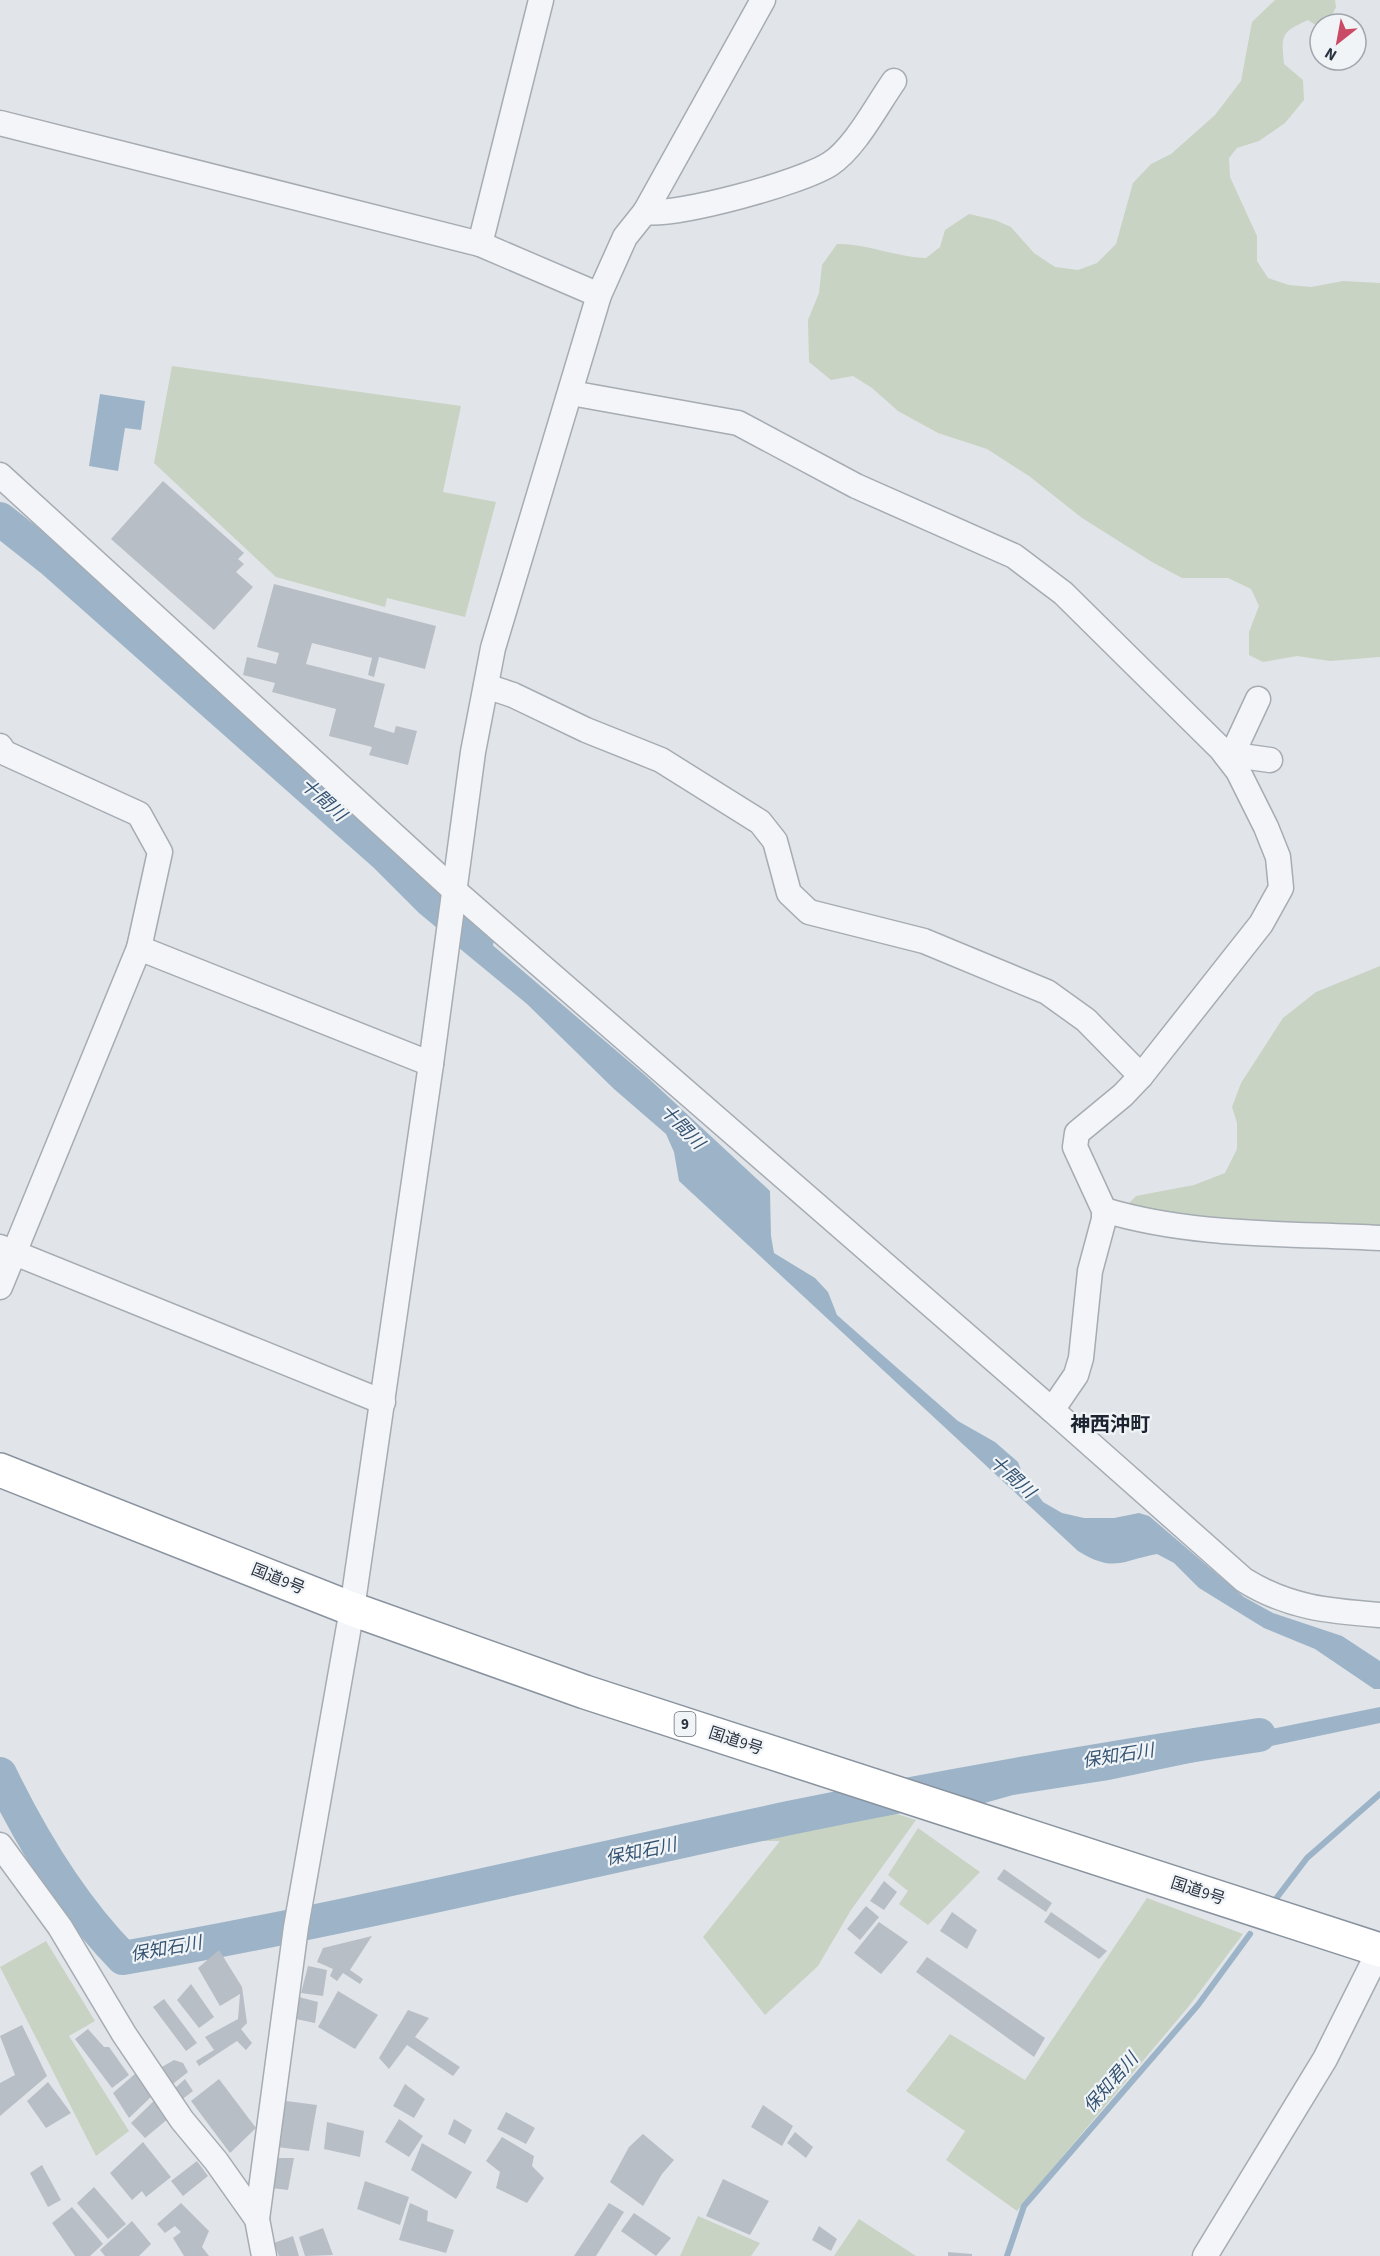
<svg xmlns="http://www.w3.org/2000/svg" width="1380" height="2256" font-family="'Source Sans 3','Noto Sans JP',sans-serif">
<style>
.green{fill:#c8d3c3}
.water{fill:#9db4c8}
.lines{fill:none;stroke-linecap:round;stroke-linejoin:round}
.stream{stroke:#9db4c8;stroke-width:6}
.river{stroke:#9db4c8;stroke-width:34}
.building{fill:#b8bec6}
.minor-casing{stroke:#a6acb3;stroke-width:27}
.highway-casing{stroke:#89939f;stroke-width:36}
.minor{stroke:#f4f5f8;stroke-width:24}
.highway{stroke:#fff;stroke-width:33}
.labels{text-anchor:middle;dominant-baseline:central;stroke-width:4.5;stroke-linejoin:round;paint-order:stroke}
.shield{fill:#f1f4f7;stroke:#666d77;stroke-width:1.5}
.shield-label{font-size:15px;font-weight:bold;fill:#2a3340}
.street-label{font-size:16px;fill:#2a3340;stroke:#f1f4f7}
.water-label{font-size:18px;font-style:italic;fill:#355473;stroke:#f1f4f7}
.quarter-label{font-size:20px;font-weight:bold;fill:#1c2431;stroke:#f1f4f7}
</style>
<rect width="100%" height="100%" fill="#e1e5e9"/>
<g class="green">
<path d="M1275 0H1335L1336 7 1328 24H1320V28L1308 20C1281 32 1281 35 1284 64L1303 80 1304 100 1285 123 1259 141 1237 148 1229 158 1230 177 1257 236V261L1268 278 1289 285 1311 287 1343 281 1380 283V657L1330 661 1297 656 1263 662 1249 655V632L1259 606 1251 589 1228 578H1182L1152 562 1082 518 1029 476 987 449 938 433 898 411 872 388 853 376 831 380 809 362 808 320 819 293 822 265 837 244C869 244 895 257 926 258L940 247 945 230 969 214 995 220 1011 227 1034 253 1055 267 1078 270 1097 263 1116 244 1133 183 1151 164 1171 154 1215 115 1241 81 1252 22Z"/>
<path d="M172 366 461 406 443 492 496 502 465 617 387 598 385 607 276 577 154 463Z"/>
<path d="M1380 966V1233L1289 1230 1128 1208 1129 1203 1136 1196 1194 1185 1225 1173 1237 1149V1123L1232 1107 1241 1083 1283 1018 1316 992Z"/>
<path d="M872 1806 916 1820 851 1910 818 1966 765 2015 703 1937 780 1841H757L767 1830Z"/>
<path d="M918 1828 980 1872 928 1925 899 1904 908 1891 888 1875Z"/>
<path d="M1147 1898 1243 1934 1189 2006 1017 2211 946 2160 965 2131 906 2091 950 2034 1025 2080Z"/>
<path d="M46 1941 95 2021 69 2036 129 2131 96 2156 0 1967Z"/>
<path d="M698 2216 760 2243 751 2256H680Z"/>
<path d="M859 2219 916 2256H834Z"/>
</g>
<g class="water">
<path d="M100 394 145 401 141 430 125 428 118 471 89 466Z"/>
<path d="M456 914 646 1076 770 1191 771 1236 774 1253 815 1278 828 1292 837 1315 879 1352 958 1421 995 1442 1018 1462 1023 1475 1043 1502 1062 1513 1084 1518H1114L1139 1513 1149 1516 1244 1597 1273 1613 1342 1636 1380 1661V1689H1374L1315 1649 1264 1628 1199 1588 1174 1563 1157 1554C1120 1561 1114 1573 1078 1551L679 1181 674 1152 666 1134 614 1089 527 1004 453 943Z"/>
<path d="M1380 1707V1723L1109 1780 1013 1795 974 1806 943 1795Z"/>
</g>
<g class="lines">
<g class="stream">
<path d="M1275 1900 1307 1858 1380 1794"/>
<path d="M1007 2256 1024 2206 1198 2005 1250 1934"/>
</g>
<g class="river">
<path d="M0 519 53 561 385 855 431 901 477 939"/>
<path d="M0 1774C32 1840 71 1905 123 1958 347 1919 567 1865 789 1818 945 1786 1101 1759 1259 1735"/>
</g>
</g>
<g class="building">
<path d="M163 481 244 553 238 559 244 564 236 572 253 587 214 630 111 539Z"/>
<path d="M274 584 436 626 425 669 379 657 374 677 368 675 372 658 312 643 306 664 385 684 374 727 394 733 396 726 417 731 408 765 369 755 372 747 329 736 336 709 272 692 275 683 243 675 247 657 276 664 279 653 257 647Z"/>
<path d="M1004 1869 1052 1903 1046 1912 997 1879Z"/>
<path d="M884 1881 897 1892 884 1910 870 1901Z"/>
<path d="M866 1906 879 1917 860 1940 847 1929Z"/>
<path d="M952 1912 977 1930 967 1949 940 1931Z"/>
<path d="M1051 1912 1107 1951 1099 1959 1044 1922Z"/>
<path d="M879 1922 908 1942 881 1974 854 1953Z"/>
<path d="M372 1936 350 1970 363 1979 360 1984 343 1973 337 1981 330 1976 333 1969 317 1962 323 1948Z"/>
<path d="M219 1950 242 1987 247 2023 241 2029 252 2043 246 2050 237 2041 199 2066 196 2061 214 2050 205 2037 238 2019 240 1994 220 2006 198 1968Z"/>
<path d="M927 1957 1045 2038 1034 2057 916 1972Z"/>
<path d="M308 1966 327 1970 323 1996 301 1993Z"/>
<path d="M191 1984 214 2017 199 2028 177 2000Z"/>
<path d="M338 1991 378 2015 355 2049 318 2027Z"/>
<path d="M299 1997 318 2002 315 2023 296 2019Z"/>
<path d="M164 1999 197 2043 186 2051 153 2007Z"/>
<path d="M408 2010 429 2018 415 2037 460 2067 453 2076 407 2045 389 2069 379 2058Z"/>
<path d="M22 2025 47 2076 0 2116V2083L15 2075 0 2036Z"/>
<path d="M88 2029 104 2047H109L129 2075 112 2088 75 2039Z"/>
<path d="M174 2060 183 2063 188 2072 169 2087 155 2071Z"/>
<path d="M136 2073 153 2095 129 2118 113 2093Z"/>
<path d="M185 2079 193 2091 180 2101 173 2090Z"/>
<path d="M219 2079 256 2128 230 2153 191 2101Z"/>
<path d="M48 2082 71 2113 46 2128 27 2101Z"/>
<path d="M405 2084 425 2099 414 2118 393 2106Z"/>
<path d="M158 2097 175 2113 145 2138 131 2123Z"/>
<path d="M286 2101 317 2105 309 2151 277 2147Z"/>
<path d="M763 2105 793 2126 782 2146 751 2127Z"/>
<path d="M506 2112 535 2128 526 2144 497 2129Z"/>
<path d="M399 2119 423 2136 409 2157 385 2142Z"/>
<path d="M454 2119 472 2130 465 2144 448 2134Z"/>
<path d="M327 2122 364 2131 360 2157 324 2149Z"/>
<path d="M795 2132 813 2147 806 2158 787 2143Z"/>
<path d="M643 2134 674 2160 662 2174 643 2206 610 2182 629 2147Z"/>
<path d="M502 2137 534 2156 532 2166 544 2178 527 2203 496 2188 500 2172 486 2161Z"/>
<path d="M143 2142 171 2177 146 2197 142 2191 132 2200 110 2173Z"/>
<path d="M422 2143 472 2172 456 2199 411 2170Z"/>
<path d="M273 2158H294L288 2190 271 2188Z"/>
<path d="M197 2161 208 2176 183 2196 171 2181Z"/>
<path d="M42 2165 61 2200 48 2207 30 2173Z"/>
<path d="M723 2179 769 2201 750 2235 706 2216Z"/>
<path d="M365 2181 409 2197 400 2225 357 2209Z"/>
<path d="M94 2187 126 2224 108 2239 77 2203Z"/>
<path d="M181 2203 209 2231 202 2247 209 2256H184L173 2238 181 2232 175 2226 165 2233 157 2224Z"/>
<path d="M410 2203 428 2211 427 2221 454 2230 446 2253 399 2240Z"/>
<path d="M609 2203 624 2212 596 2256H574Z"/>
<path d="M72 2207 103 2244 90 2256H75L52 2223Z"/>
<path d="M634 2213 671 2238 656 2256 621 2231Z"/>
<path d="M132 2221 151 2244 139 2256H105L100 2250Z"/>
<path d="M819 2226 837 2239 831 2251 812 2240Z"/>
<path d="M323 2228 333 2255 305 2256 299 2237Z"/>
<path d="M293 2236 299 2256H279L274 2243Z"/>
<path d="M948 2252 972 2254V2256H948Z"/>
</g>
<g class="lines">
<g class="minor-casing">
<g id="minor">
<path d="M0 123 480 244 599 295"/>
<path d="M645 212C679 216 800 183 830 164 855 148 877 105 894 81"/>
<path d="M480 244 541 0"/>
<path d="M571 393 738 423 856 486 1014 556 1063 593 1221 749 1238 771 1266 827 1278 857 1281 888 1261 924 1141 1076 1123 1095 1077 1133 1075 1147 1104 1210V1219L1090 1271 1081 1358 1076 1375 1052 1410 1244 1580C1289 1608 1329 1611 1380 1615"/>
<path d="M0 475 455 891 1052 1410"/>
<path d="M486 686 513 695 586 730 661 760 760 822 775 841 789 893 809 912 924 941 1047 992 1086 1020 1141 1076"/>
<path d="M0 746 5 753 139 814 160 852 139 948 0 1287"/>
<path d="M1234 755 1270 760"/>
<path d="M1230 759 1258 699"/>
<path d="M139 948 431 1064"/>
<path d="M1104 1210C1194 1237 1287 1233 1380 1238"/>
<path d="M0 1247 383 1402"/>
<path d="M0 1845 60 1927 124 2034 182 2120 216 2161 257 2219"/>
<path d="M264 2256 257 2219 296 1927 352 1609 431 1064 473 752 493 648 599 295 625 237 645 212 763 0"/>
<path d="M1205 2256 1325 2059 1380 1949"/>
</g>
</g>
<g class="highway-casing">
<path id="highway" d="M0 1470 352 1609 585 1692 1380 1950"/>
</g>
<use href="#minor" class="minor"/>
<use href="#highway" class="highway"/>
</g>
<g class="labels">
<rect class="shield" x="674.5" y="1712" width="21" height="24" rx="4.5"/>
<g class="shield-label">
<text x="685" y="1724">9</text>
</g>
<g class="street-label">
<text transform="translate(278 1579) rotate(22)">国道9号</text>
<text transform="translate(736 1741) rotate(18)">国道9号</text>
<text transform="translate(1198 1891) rotate(18)">国道9号</text>
</g>
<g class="water-label">
<text transform="translate(323 800) rotate(42)">十間川</text>
<text transform="translate(682 1127) rotate(46)">十間川</text>
<text transform="translate(1012 1477) rotate(42)">十間川</text>
<text transform="translate(1118 1756) rotate(-9)">保知石川</text>
<text transform="translate(641 1852) rotate(-12)">保知石川</text>
<text transform="translate(166 1949) rotate(-10)">保知石川</text>
<text transform="translate(1111 2083) rotate(-49)">保知君川</text>
</g>
<g class="quarter-label">
<text x="1110" y="1425">神西沖町</text>
</g>
</g>
<g transform="translate(1338 42) rotate(211)"><circle r="28" fill="#f1f4f7" stroke="#a1a7ae" stroke-width="1.5"/>
<path d="M0-4.5L10 22L0 15L-10 22Z" fill="#ca4b65"/>
<text y="-9" font-size="16" font-weight="bold" text-anchor="middle" fill="#2a3340">N</text>
</g>
</svg>
